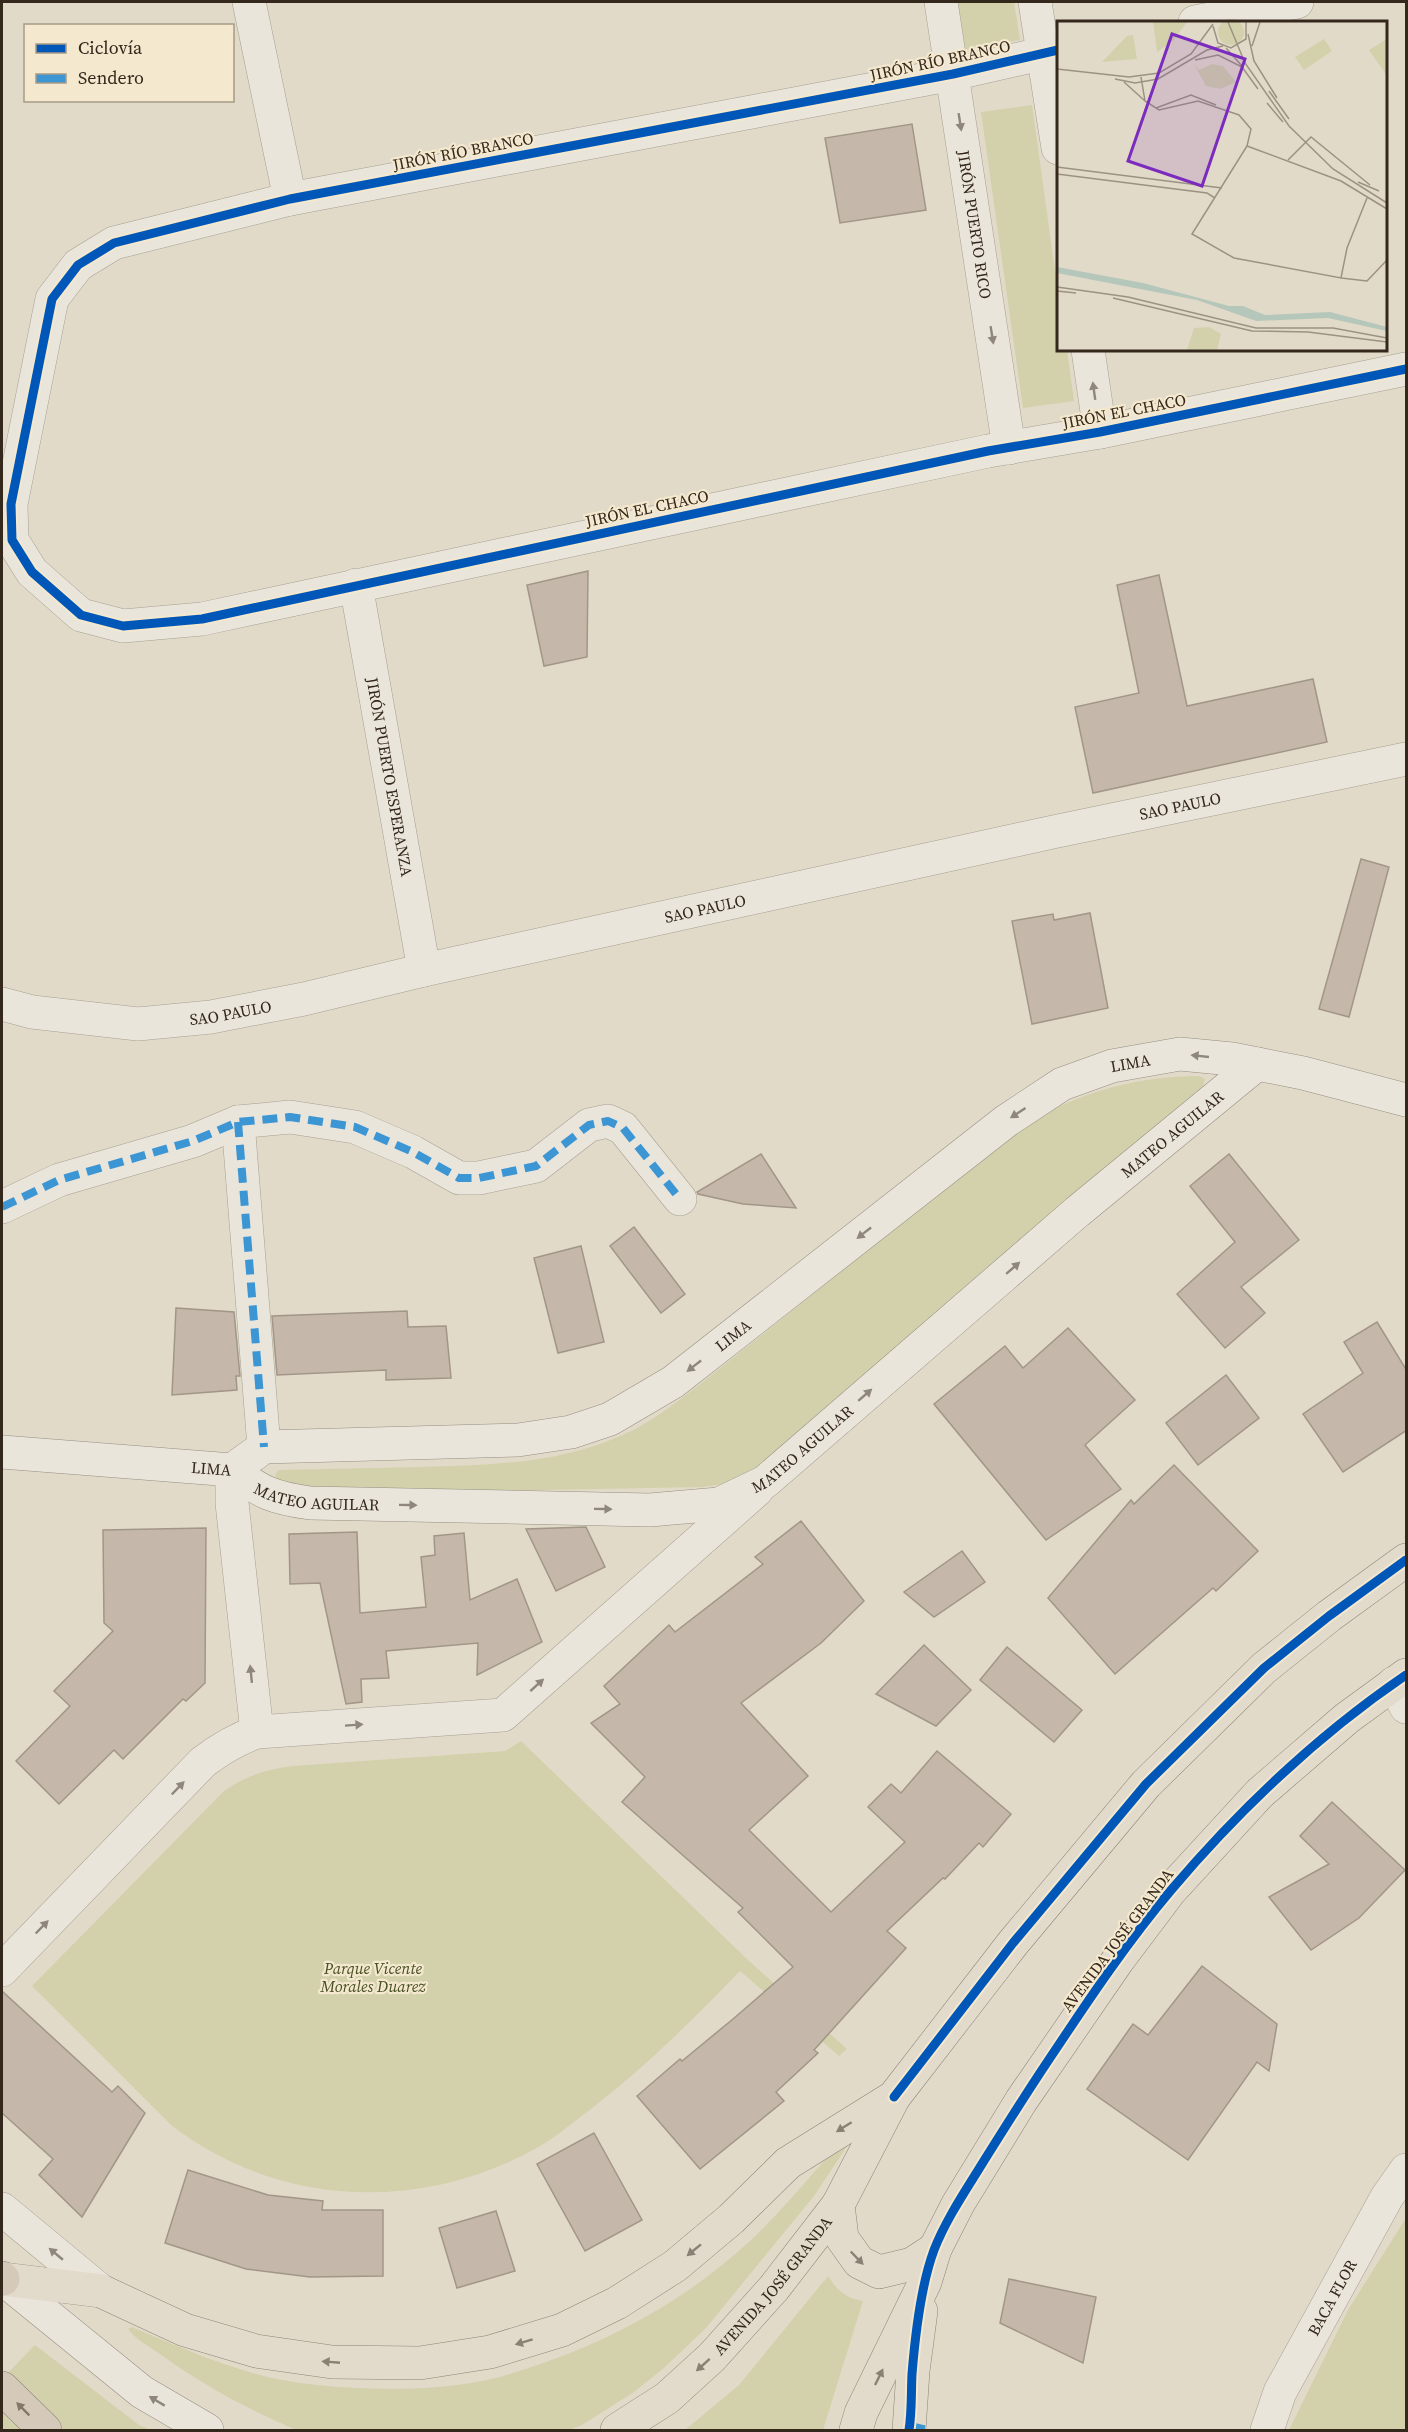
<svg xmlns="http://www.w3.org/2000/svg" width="1408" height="2432" font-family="'Source Serif 4',serif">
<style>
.green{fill:#d2d1ab}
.building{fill:#c5b8aa;stroke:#a29688;stroke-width:1.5}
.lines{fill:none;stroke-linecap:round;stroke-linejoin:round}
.street-casing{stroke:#a69f92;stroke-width:34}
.secondary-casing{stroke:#968e82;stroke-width:34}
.primary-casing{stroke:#8c8479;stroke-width:34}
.highway-casing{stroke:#8c8479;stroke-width:34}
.street{stroke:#eae5db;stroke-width:33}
.secondary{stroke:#eae5db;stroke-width:33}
.primary{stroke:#e2dacb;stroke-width:33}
.highway{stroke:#d5caba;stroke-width:33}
.quiet{stroke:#3d96d4;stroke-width:8;stroke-dasharray:15 8;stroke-linecap:butt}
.cycleway-casing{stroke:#f4e8ce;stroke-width:13}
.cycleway{stroke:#0057b8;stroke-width:9}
.oneway{fill:#8f867c}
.oneway2{fill:#8b8074}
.oneway3{fill:#84786b}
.labels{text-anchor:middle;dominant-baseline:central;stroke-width:4.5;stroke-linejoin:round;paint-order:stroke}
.street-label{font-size:16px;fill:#34271c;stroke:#f4e8ce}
.park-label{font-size:16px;font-style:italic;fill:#465023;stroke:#f4e8ce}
.inset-road{fill:none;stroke:#9c9283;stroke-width:1.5}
.view{fill:#7b2cbf;fill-opacity:0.15;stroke:#7b2cbf;stroke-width:3}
.inset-edge{fill:none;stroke:#34271c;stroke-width:3}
</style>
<rect width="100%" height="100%" fill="#e2dac8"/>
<g class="green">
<path d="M953 2H1014L1020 40 961 50Z"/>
<path d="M1032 105 1058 292V350H1067L1074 401 1023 408 981 112Z"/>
<path d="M1199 1076 1205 1079 1203 1086 873 1370 776 1458 724 1484 703 1487 279 1495 274 1480 276 1473 279 1470C326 1469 374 1468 421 1467 491 1465 561 1464 627 1433 653 1421 676 1402 699 1385L1026 1124C1079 1092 1138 1076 1199 1076Z"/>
<path d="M521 1741 748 1960 847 2049 839 2056 740 1971C689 2024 638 2074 579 2118 565 2129 550 2141 535 2149 417 2213 278 2207 171 2125L32 1986 224 1791C246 1776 266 1769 293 1766L505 1751Z"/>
<path d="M846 2136 849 2143 846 2148 814 2196 706 2328 664 2368 634 2392 582 2425 569 2430H296C247 2409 201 2384 157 2352 147 2345 135 2339 128 2329L132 2327C174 2345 216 2363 260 2375 286 2382 314 2385 340 2387 385 2390 432 2390 476 2382 500 2378 523 2370 546 2362 622 2335 692 2295 751 2240 785 2208 815 2170 846 2136Z"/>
<path d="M1406 2218V2430H1289L1348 2310Z"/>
<path d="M828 2276C838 2291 845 2298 863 2301L823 2430H685L739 2385Z"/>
<path d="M35 2345 139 2425 151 2430H2V2379Z"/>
</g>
<g class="building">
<path d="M912 124 926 210 840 223 825 138Z"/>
<path d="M588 571 587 657 544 666 527 585Z"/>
<path d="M1159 575 1187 706 1313 679 1327 742 1093 793 1075 707 1139 693 1117 585Z"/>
<path d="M1361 859 1389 867 1349 1017 1319 1009Z"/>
<path d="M1090 913 1108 1008 1032 1024 1012 921 1053 914 1054 920Z"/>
<path d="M761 1154 796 1208 743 1204 698 1194 697 1192Z"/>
<path d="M1229 1154 1299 1240 1241 1287 1265 1313 1225 1348 1177 1294 1235 1242 1190 1186Z"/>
<path d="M634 1227 685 1294 661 1313 610 1246Z"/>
<path d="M581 1246 604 1342 558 1353 534 1258Z"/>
<path d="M176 1308 234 1312 240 1376H236L237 1390 172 1395Z"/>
<path d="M407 1311 408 1327 446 1326 451 1378 386 1380V1370L277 1375 272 1316Z"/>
<path d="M1377 1322 1407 1371V1430L1343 1472 1303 1414 1363 1373 1344 1342Z"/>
<path d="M1068 1328 1135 1400 1085 1445 1121 1489 1046 1540 934 1404 1005 1346 1023 1368Z"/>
<path d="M1226 1375 1259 1418 1198 1465 1166 1423Z"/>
<path d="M1174 1465 1258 1551 1216 1591 1213 1588 1115 1674 1048 1598 1131 1500 1134 1504Z"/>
<path d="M801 1521 864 1601 821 1643 741 1703 808 1776 749 1830 831 1912 905 1842 868 1807 891 1784 901 1793 937 1751 1011 1814 983 1847 979 1843 945 1879 943 1878 887 1931 906 1948 814 2050 818 2053 776 2092 784 2101 700 2169 637 2096 680 2059 682 2061 733 2019 793 1967 738 1912 743 1908 622 1802 645 1777 591 1723 620 1704 604 1686 669 1625 675 1632 763 1564 755 1557Z"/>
<path d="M586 1527 605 1567 556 1591 526 1529Z"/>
<path d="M206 1528 205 1683 186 1701 183 1699 123 1759 114 1750 59 1804 16 1761 70 1706 54 1691 113 1631 104 1623 103 1530Z"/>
<path d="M357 1532 360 1613 426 1607 421 1557 435 1555 434 1536 464 1533 470 1600 517 1579 542 1642 477 1675 478 1643 386 1651 389 1678 361 1679 362 1702 346 1704 320 1583 290 1584 289 1534Z"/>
<path d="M962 1551 985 1582 934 1617 904 1592Z"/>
<path d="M924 1645 971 1690 936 1726 876 1694Z"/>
<path d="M1007 1647 1082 1710 1054 1742 980 1680Z"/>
<path d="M1332 1802 1405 1870 1359 1918 1311 1950 1269 1897 1329 1864 1300 1836Z"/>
<path d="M1202 1966 1277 2024 1269 2071 1257 2062 1188 2160 1087 2089 1133 2024 1148 2035Z"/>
<path d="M2 1991 112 2092 118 2086 145 2113 82 2217 39 2175 53 2159 2 2113Z"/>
<path d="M594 2133 642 2220 585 2251 537 2164Z"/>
<path d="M188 2170 268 2195 323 2201 322 2210H383V2276L310 2277 246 2269 165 2243Z"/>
<path d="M496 2211 515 2271 457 2288 439 2228Z"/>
<path d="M1009 2279 1096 2297 1083 2363 1000 2323Z"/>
</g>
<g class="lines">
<g class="street-casing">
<g id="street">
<path d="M249 2 290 199"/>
<path id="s1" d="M941 2 1009 448"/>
<path d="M1035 2 1058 148"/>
<path d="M1195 22 1297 2"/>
<path d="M1058 50 953 74 290 199 114 243 78 265 52 299 11 504 12 540 32 572 81 615 123 626 202 619 988 451 1100 432 1406 369"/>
<path d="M1088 350 1100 432"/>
<path id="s2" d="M356 585 424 970"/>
<path id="s3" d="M2 1004 32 1012 138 1024 211 1017 304 999 424 970 1053 832 1406 759"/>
<path d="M238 1122 264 1447"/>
<path d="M2 1207 59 1180 193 1141 238 1122 290 1117 355 1127 413 1152 459 1178H479L536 1166 589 1125 608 1121 623 1128 680 1199"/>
<path d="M232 1470V1503L257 1732"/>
<path d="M1394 1683 1406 1707"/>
<path d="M2 1970 203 1762C220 1749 237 1739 257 1732L503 1715 757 1490"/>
<path d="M2 2209 101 2291"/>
<path id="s4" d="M1267 2430 1280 2392 1387 2197 1406 2170"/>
</g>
</g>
<g class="secondary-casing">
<g id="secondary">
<path id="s5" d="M2 1452 232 1470 264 1447 518 1440 571 1432 610 1419 673 1382 1006 1121 1062 1084 1112 1066 1180 1054 1232 1059 1303 1073 1406 1100"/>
<path id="s6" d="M232 1470C261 1493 274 1498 310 1503L650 1510 719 1504 765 1482 1077 1212 1257 1064"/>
<path d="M3 2279 142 2392 207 2430"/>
</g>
</g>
<g class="primary-casing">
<g id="primary">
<path d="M838 2205 842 2238 859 2262 879 2272 912 2264 935 2249"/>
<path d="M3 2279 101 2291 185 2330 256 2351 332 2362 420 2363 490 2352 562 2330 617 2303 675 2266 731 2219 788 2163 894 2097"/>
<path id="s7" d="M617 2430 667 2398 712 2357 774 2288 838 2205 894 2097 1013 1943 1146 1784 1264 1668 1329 1616 1406 1560"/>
<path d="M856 2430 861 2413 925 2282 935 2249 958 2204 1021 2101 1118 1960 1170 1891 1260 1793 1347 1718 1406 1675"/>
<path d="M909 2430 913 2371 921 2311"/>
</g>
</g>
<g class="highway-casing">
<g id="highway">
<path d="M2 2278 3 2279"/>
<path d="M2 2388 45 2430"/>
</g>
</g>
<use href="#street" class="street"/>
<use href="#secondary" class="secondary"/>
<use href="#primary" class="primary"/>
<use href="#highway" class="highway"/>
<g class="quiet">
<path d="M238 1122 264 1447"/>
<path d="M2 1207 59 1180 193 1141 238 1122 290 1117 355 1127 413 1152 459 1178H479L536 1166 589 1125 608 1121 623 1128 680 1199"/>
<path d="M910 2426 927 2430"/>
</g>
<g class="cycleway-casing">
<g id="cycleway">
<path d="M1058 50 953 74 290 199 114 243 78 265 52 299 11 504 12 540 32 572 81 615 123 626 202 619 988 451 1100 432 1406 369"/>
<path d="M894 2097 1013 1943 1146 1784 1264 1668 1329 1616 1406 1560"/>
<path d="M909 2430C912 2412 911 2393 912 2374 915 2337 921 2285 934 2250 945 2222 962 2196 977 2172 997 2140 1017 2108 1038 2076 1080 2013 1122 1948 1172 1889 1241 1808 1318 1735 1406 1675"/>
</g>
</g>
<use href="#cycleway" class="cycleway"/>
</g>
<defs><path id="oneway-solid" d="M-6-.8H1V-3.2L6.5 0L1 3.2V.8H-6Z" transform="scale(1.5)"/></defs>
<g class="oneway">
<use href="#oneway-solid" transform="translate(960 122) rotate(81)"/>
<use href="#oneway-solid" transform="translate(992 335) rotate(81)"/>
<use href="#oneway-solid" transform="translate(1094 391) rotate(-98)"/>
<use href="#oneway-solid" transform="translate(1200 1056) rotate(-174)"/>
<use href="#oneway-solid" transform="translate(1018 1113) rotate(147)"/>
<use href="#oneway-solid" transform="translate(864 1233) rotate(142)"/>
<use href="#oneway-solid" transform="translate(1013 1268) rotate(-41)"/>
<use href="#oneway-solid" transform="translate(694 1366) rotate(142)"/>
<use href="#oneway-solid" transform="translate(865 1395) rotate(-41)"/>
<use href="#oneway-solid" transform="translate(408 1505) rotate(1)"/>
<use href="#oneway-solid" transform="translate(603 1509) rotate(1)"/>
<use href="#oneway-solid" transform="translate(251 1674) rotate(-96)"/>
<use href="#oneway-solid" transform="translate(537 1685) rotate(-42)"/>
<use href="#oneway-solid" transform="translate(354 1725) rotate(-4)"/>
<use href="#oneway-solid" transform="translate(178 1788) rotate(-46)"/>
<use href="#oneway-solid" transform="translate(42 1927) rotate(-46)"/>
<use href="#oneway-solid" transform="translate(56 2254) rotate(-140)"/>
<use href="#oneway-solid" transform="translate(157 2401) rotate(-149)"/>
</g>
<g class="oneway2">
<use href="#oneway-solid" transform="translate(844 2127) rotate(148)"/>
<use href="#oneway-solid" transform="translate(694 2250) rotate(141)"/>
<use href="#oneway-solid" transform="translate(857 2258) rotate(46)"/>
<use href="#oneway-solid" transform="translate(524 2342) rotate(163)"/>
<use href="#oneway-solid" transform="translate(331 2362) rotate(-175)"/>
<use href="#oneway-solid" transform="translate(703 2365) rotate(138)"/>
<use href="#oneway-solid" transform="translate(879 2377) rotate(-64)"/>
</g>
<use class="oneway3" href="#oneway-solid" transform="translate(23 2409) rotate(-135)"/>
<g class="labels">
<g class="street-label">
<text transform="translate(940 60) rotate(-12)">JIRÓN RÍO BRANCO</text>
<text transform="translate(463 151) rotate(-11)">JIRÓN RÍO BRANCO</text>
<text stroke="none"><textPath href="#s1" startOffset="225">JIRÓN PUERTO RICO</textPath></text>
<text transform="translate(1124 411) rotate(-11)">JIRÓN EL CHACO</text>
<text transform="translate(647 508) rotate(-12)">JIRÓN EL CHACO</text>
<text stroke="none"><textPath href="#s2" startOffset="195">JIRÓN PUERTO ESPERANZA</textPath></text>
<text stroke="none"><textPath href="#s3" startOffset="1203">SAO PAULO</textPath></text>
<text stroke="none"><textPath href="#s3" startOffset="717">SAO PAULO</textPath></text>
<text stroke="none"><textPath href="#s3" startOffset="231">SAO PAULO</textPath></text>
<text stroke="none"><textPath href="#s5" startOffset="1254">LIMA</textPath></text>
<text stroke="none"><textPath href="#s6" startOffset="1082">MATEO AGUILAR</textPath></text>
<text stroke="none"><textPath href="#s5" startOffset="768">LIMA</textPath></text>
<text stroke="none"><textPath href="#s6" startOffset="596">MATEO AGUILAR</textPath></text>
<text stroke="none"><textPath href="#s5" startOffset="210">LIMA</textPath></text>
<text stroke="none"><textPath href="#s6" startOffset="92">MATEO AGUILAR</textPath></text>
<text transform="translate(1117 1940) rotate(-53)">AVENIDA JOSÉ GRANDA</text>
<text stroke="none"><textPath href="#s7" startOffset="214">AVENIDA JOSÉ GRANDA</textPath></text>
<text stroke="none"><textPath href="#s4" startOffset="148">BACA FLOR</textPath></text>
</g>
<g class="park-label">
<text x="373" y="1968">Parque Vicente<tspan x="373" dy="18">Morales Duarez</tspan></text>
</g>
</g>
<g transform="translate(1057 21)">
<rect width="330" height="330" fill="#e2dac8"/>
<path d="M161 11a13 13 0 1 1 26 0a13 13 0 1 1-26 0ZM96 1H130L116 20 100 31ZM76 14 80 38 45 41 70 15ZM267 18 275 30 247 49 238 36ZM328 19 330 22V55L312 29ZM137 43 142 49 155 43 166 45 179 61 163 68 149 65ZM152 306 164 313 160 329H130L137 307Z" fill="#d2d1ab"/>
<path d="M0 246 86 262 172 285H186L208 294 273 291 330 306V310L271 297 199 300 140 279 0 252Z" fill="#b5c6bb"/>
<path class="inset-road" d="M171 1 188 42 232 105 276 148 330 182M156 5 161 22 174 27 189 18V1M191 13 197 40 220 77M195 25 203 1M169 27 185 45M138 39 161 34 185 46M185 46 201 68M0 48 72 56 102 52 134 33 156 3M84 56 88 80 102 89 141 80 182 94 194 108 190 125M58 58 78 62 101 58 150 29 166 25M67 61 88 80M212 70 232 98M210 82 226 101M99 87 134 74 159 84M231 139 254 116 313 164M0 146 165 167M0 153 150 172 158 177M301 161 322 170M310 177 290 227 284 257 177 237 135 213 190 125 284 160 330 188M284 257 310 260 330 239M0 266 71 276 199 307H276L330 317M0 270 19 272M56 277 195 310 251 311 330 321"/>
<path class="view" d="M115 13 188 38 145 165 71 140Z"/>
<rect width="330" height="330" class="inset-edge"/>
</g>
<rect width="1408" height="2432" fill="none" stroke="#34271c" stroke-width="6"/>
<rect x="24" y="24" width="210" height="78" fill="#f4e8ce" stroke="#a79b87" stroke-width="1.5"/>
<rect x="36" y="44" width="30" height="9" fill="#0057b8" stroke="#a79b87" stroke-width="1.5"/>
<text x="78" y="54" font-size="18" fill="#34271c">Ciclovía</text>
<rect x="36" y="74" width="30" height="9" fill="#3d96d4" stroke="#a79b87" stroke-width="1.5"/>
<text x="78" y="84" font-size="18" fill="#34271c">Sendero</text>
</svg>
